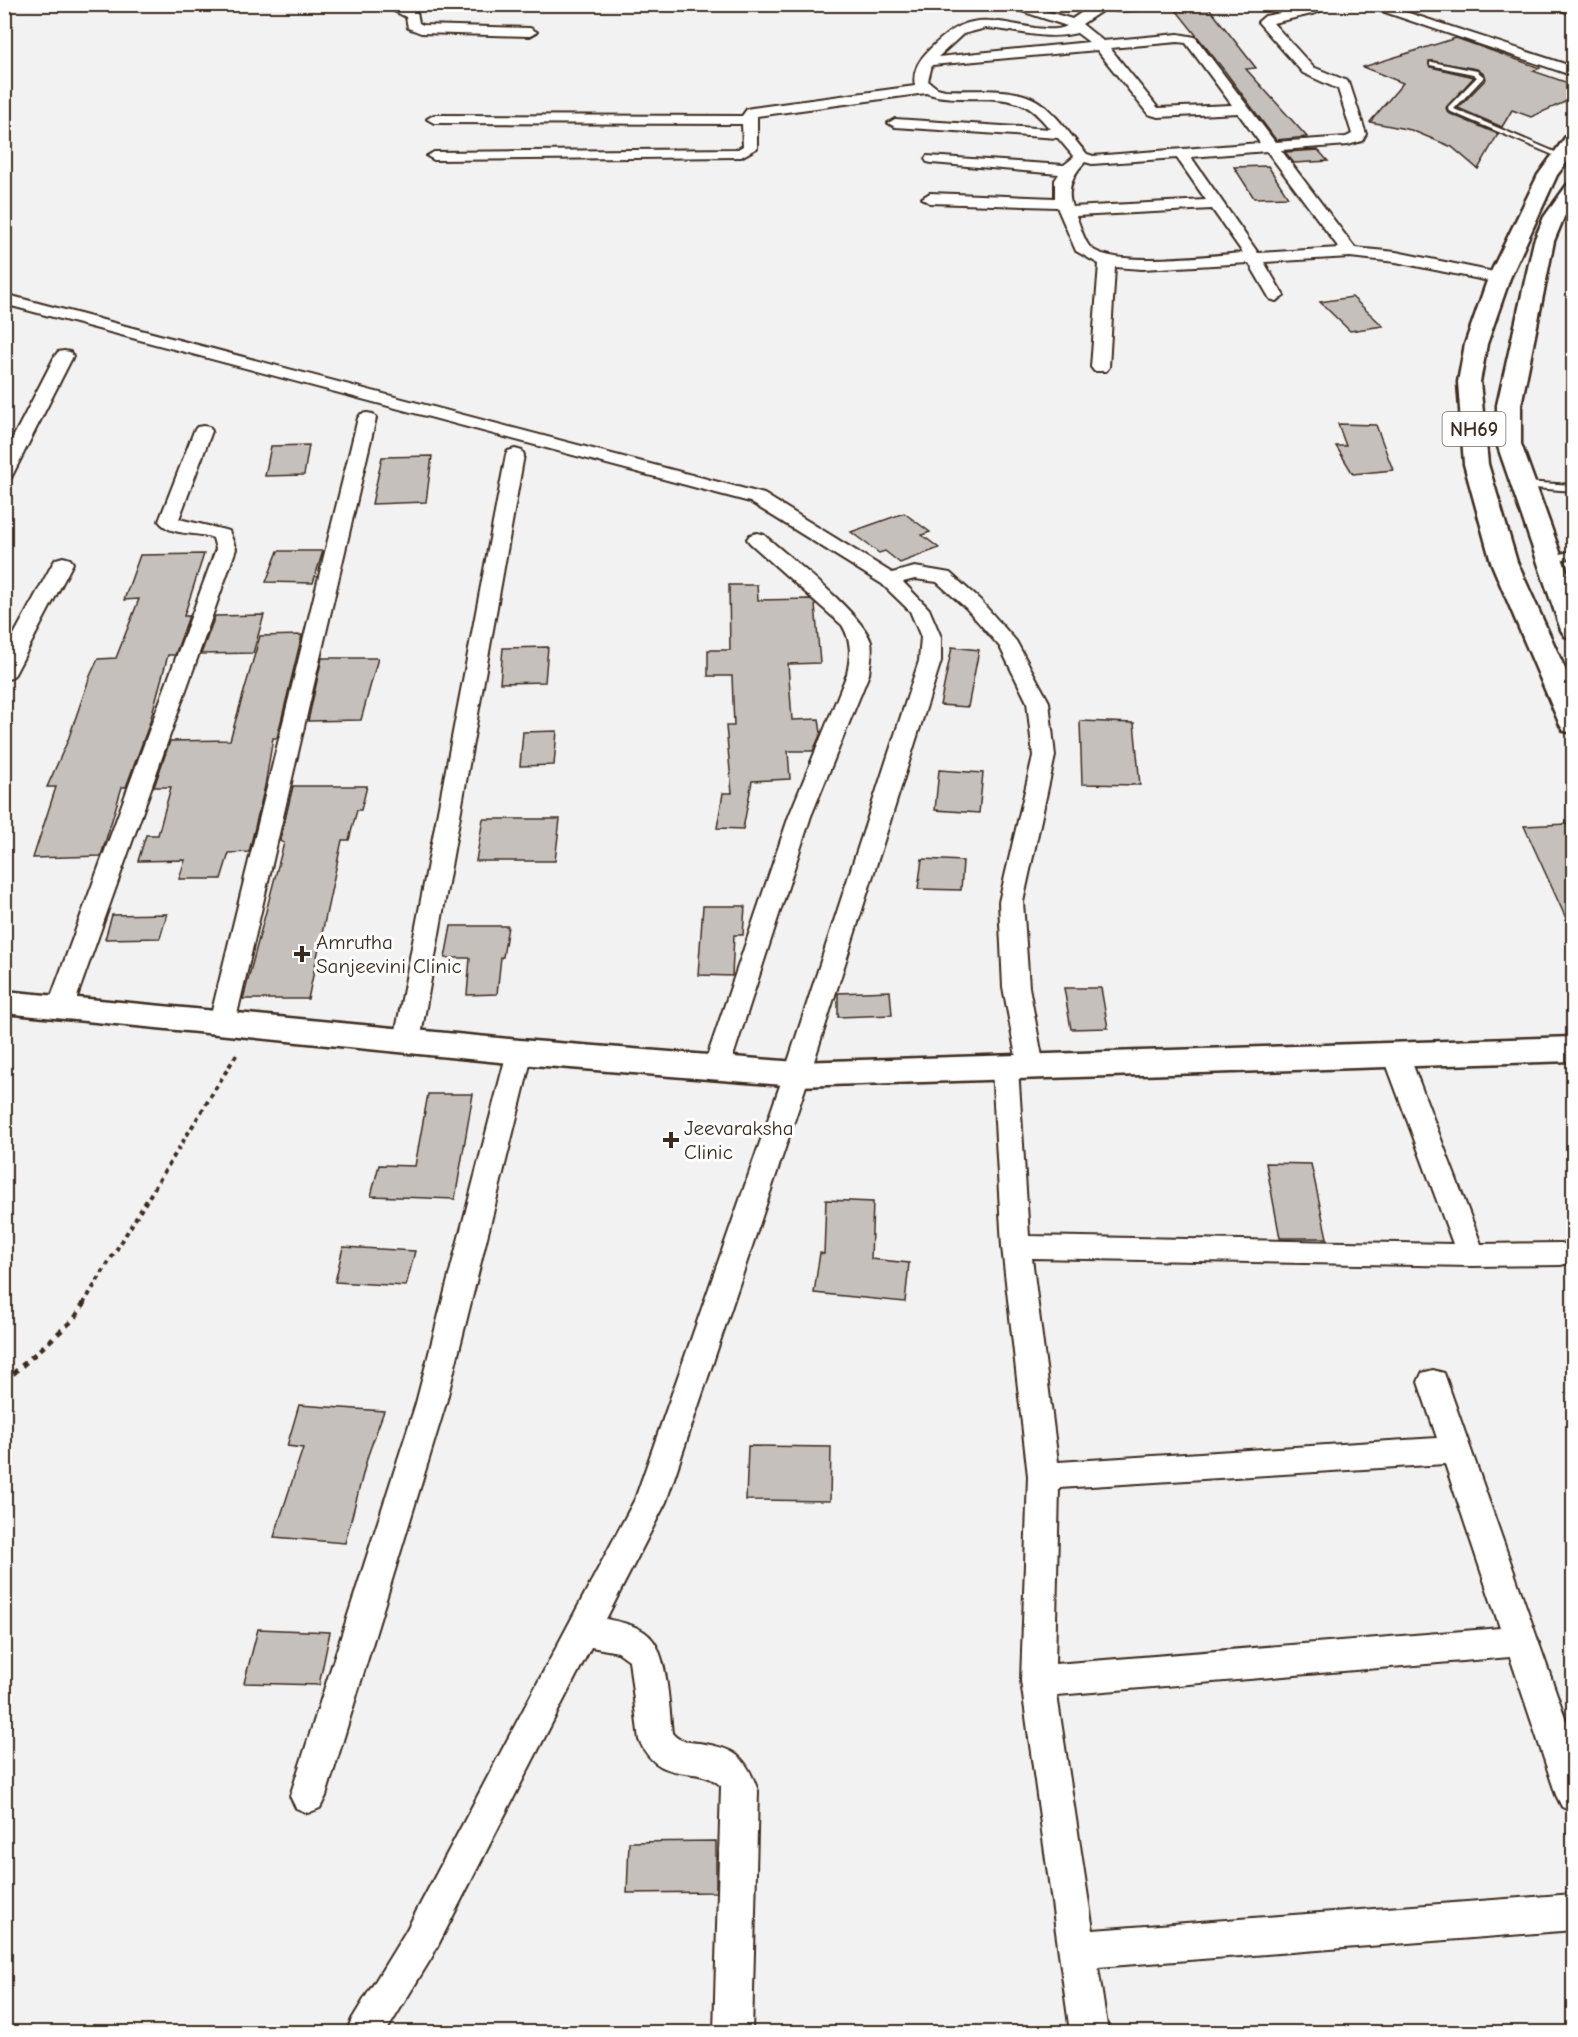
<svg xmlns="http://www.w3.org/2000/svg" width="1578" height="2037" font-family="'Comic Neue',sans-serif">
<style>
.building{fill:#c6c0bd;stroke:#3b2a1e;stroke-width:1.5}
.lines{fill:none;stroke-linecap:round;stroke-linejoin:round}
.lane-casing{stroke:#3b2a1e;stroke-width:4}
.street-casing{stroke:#3b2a1e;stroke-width:4}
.secondary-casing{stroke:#3b2a1e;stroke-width:5}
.highway-casing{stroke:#3b2a1e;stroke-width:5}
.path-far1{stroke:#3b2a1e;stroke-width:4;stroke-dasharray:4.5 4.5;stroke-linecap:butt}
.path{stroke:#3b2a1e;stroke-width:5;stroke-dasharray:6 6;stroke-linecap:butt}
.lane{fill:#fff;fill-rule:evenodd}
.street{fill:#fff;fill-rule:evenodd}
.secondary{fill:#fff;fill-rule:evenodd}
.highway{fill:#fff;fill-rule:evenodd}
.poi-dot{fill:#3b2a1e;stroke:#fff;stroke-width:2}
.labels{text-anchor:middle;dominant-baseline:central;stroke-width:6;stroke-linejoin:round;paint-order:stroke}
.shield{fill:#fff;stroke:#766a62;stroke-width:1.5}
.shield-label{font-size:20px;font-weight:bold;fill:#3b2a1e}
.poi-label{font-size:21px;fill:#3b2a1e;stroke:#fff;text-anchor:start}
</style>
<rect width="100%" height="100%" fill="#f3f2f2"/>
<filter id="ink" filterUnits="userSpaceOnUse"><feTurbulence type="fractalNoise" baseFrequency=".0167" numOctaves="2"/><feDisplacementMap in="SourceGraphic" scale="12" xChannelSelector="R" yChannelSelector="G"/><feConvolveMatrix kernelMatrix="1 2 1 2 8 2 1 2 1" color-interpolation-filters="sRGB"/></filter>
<g filter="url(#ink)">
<g class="building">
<path d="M1209 8 1256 68 1246 69 1307 137 1276 140 1224 70 1176 10Z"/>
<path d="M1456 38 1540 68 1533 71 1574 85V98L1531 117 1512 110 1502 127 1458 108 1486 79 1485 75 1477 69 1429 61 1430 67 1474 77 1446 108 1448 113 1498 134 1478 169 1452 147 1411 130 1370 122 1403 83 1363 67Z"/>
<path d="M1318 150 1328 161 1294 163 1285 152Z"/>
<path d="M1268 166 1288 197 1254 198 1234 167Z"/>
<path d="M1352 297 1383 326 1350 331 1320 302Z"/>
<path d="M1338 424 1376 425 1393 470 1353 474 1336 446H1346Z"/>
<path d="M309 445 304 475 265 476 271 446Z"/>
<path d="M432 456 426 502 372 504 382 457Z"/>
<path d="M904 513 930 532 922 535 939 548 900 563 885 551 879 553 851 532Z"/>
<path d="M278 551H323L313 583 266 582Z"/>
<path d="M204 554 184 616H189L175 655H168L149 725 126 787H122L101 856 33 858 56 787H47L68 740 90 676 98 659 116 658 139 599 124 600 140 555Z"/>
<path d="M729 585H757L758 600 810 599 815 604 820 663 788 664 792 720 819 719 821 733 813 751H788L790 779 752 781 743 829 717 828 723 793H732L726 726H734L732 676H708V650H730Z"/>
<path d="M264 615 253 653 201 654 215 616Z"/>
<path d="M302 635 277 738H273L265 786 249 852 229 853 221 879H179L185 860 138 861 146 835H158L171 787H154L170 741 230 740 260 636Z"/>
<path d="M548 647 545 682 500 683 503 648Z"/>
<path d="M952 647 979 650 968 707 940 705Z"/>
<path d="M322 658H378L361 720 308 721Z"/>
<path d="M1080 721 1134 723 1140 785 1082 784Z"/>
<path d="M557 731 554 765 520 766 523 732Z"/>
<path d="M939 770 983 773 979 813 935 810Z"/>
<path d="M293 786H367L361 810H357L349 840H342L308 999H243L284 843 280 841Z"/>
<path d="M483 819H560L555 861H476Z"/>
<path d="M1568 824 1574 835V936L1524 826Z"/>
<path d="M922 859 963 861 961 890 918 889Z"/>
<path d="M703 906H745L743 935H734L732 976 698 975Z"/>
<path d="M167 914 160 938 105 939 112 915Z"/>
<path d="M451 926H508L503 957H501L497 994 467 995 470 958H445Z"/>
<path d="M1064 988H1101L1108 1028 1071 1029Z"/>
<path d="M890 991 892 1015 838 1017V993Z"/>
<path d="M428 1094H473L455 1199 371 1196 379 1165 415 1166Z"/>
<path d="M1266 1163 1311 1164 1327 1238H1280Z"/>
<path d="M826 1200 873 1202 871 1259 909 1263 905 1302 814 1293 820 1253 824 1254Z"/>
<path d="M343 1247 415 1251 406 1286 335 1282Z"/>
<path d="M299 1405 384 1411 368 1455 345 1543 274 1537 303 1448 287 1446Z"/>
<path d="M748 1446 831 1447 830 1501 746 1500Z"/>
<path d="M258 1629 330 1632 319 1685 244 1683Z"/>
<path d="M716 1841V1892L627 1893 629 1842Z"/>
</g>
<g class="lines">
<g class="lane-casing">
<g id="lane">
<path d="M1545 4H1555L1574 11V15Z"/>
<path d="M1432 62 1477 71 1484 77 1454 109 1562 155V157H1558L1449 111 1448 107 1477 77 1473 74 1430 65V63Z"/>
<path d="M1523 482 1574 485V491L1520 487 1519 485Z"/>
<path d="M1574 551V557L1549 562 1544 559 1546 557Z"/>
</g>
</g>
<g class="street-casing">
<g id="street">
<path d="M380 4H398L417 12 419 23 423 25 530 28 537 32 530 36 421 33 408 28 406 17Z"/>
<path d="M1000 4H1022L1072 19 1094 4H1168L1162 8 1117 11 1106 8 1082 24 1103 41 1178 34 1195 37 1275 142 1346 137 1352 134 1338 89 1303 73 1258 22 1265 16 1281 13 1279 10C1285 4 1289 8 1297 9 1309 9 1321 4 1333 4L1316 13 1273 23 1313 67 1345 80 1350 85 1366 134 1362 141 1348 145 1281 150 1355 248 1396 252 1499 273 1507 278 1499 283 1396 262 1350 257 1264 262 1284 296 1276 301 1270 299 1249 263 1142 269 1115 267 1109 367 1106 371H1094L1091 367 1099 264 1076 251 1057 207 930 203 922 198 930 193 1055 198V180L1059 174 932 163 927 162 925 159 927 156 1064 165 1074 157 1058 138 895 127 888 123 895 119 1050 129C1043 121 1035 111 1025 106 998 92 957 104 926 93L757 116V148L741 157 434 160 427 156 434 152 738 149 743 146 742 124 434 123 427 119 434 115 742 116 747 109 752 108 915 86C912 71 919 60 929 50 968 10 986 20 1035 28 1046 29 1058 31 1067 26ZM986 28C1018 30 1045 41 1077 33L1089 42 938 57 963 34ZM1178 42 1186 43 1232 105 1158 108 1110 48ZM1097 50 1148 114 1158 117 1238 113 1260 143 1093 156 1087 154C1071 137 1058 115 1039 102 1014 85 974 92 945 90L937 88 928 81 932 65ZM1267 151 1339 248 1258 253 1191 157ZM1177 158 1206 200 1072 207C1066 189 1072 175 1085 162L1092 164ZM1212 209 1243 253C1212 255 1108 269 1089 246 1083 238 1080 225 1076 216Z"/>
<path d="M1361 4H1381L1574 67V76Z"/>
<path d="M4 294 764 494 892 573 915 567 950 573 980 600 1016 641 1049 702 1055 756 1023 902 1029 987 1044 1067 1040 1074 1031 1076 1022 1074 1018 1067 1003 987 999 902 1033 756 1027 702 1000 647 966 608 937 582 915 579 903 582 929 609 941 637V661L810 1074 666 1502 606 1619C621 1622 642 1626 652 1639 668 1658 669 1708 672 1733 679 1742 688 1742 699 1743 735 1748 746 1756 758 1791L752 2032H714L721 1786C697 1762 660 1788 639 1740L629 1660 618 1652 591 1647 432 1957 386 2032H346L352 2019 406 1931 635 1499 784 1074 919 661 921 637 910 611 882 584 750 502 4 304Z"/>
<path d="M64 351 70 352 73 356 13 474 11 478 4 479V455L55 356 58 352Z"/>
<path d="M367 413 373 414 376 418 235 1023 231 1029 222 1032 213 1029 209 1023 358 418 361 414Z"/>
<path d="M203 426 209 427 212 431 179 519 229 531 236 549 73 1008 69 1014 60 1017 51 1014 47 1008 216 549 213 538C196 531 171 537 159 521L194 431 197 427Z"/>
<path d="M515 449 522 451 524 455 420 1041 416 1047 407 1050 398 1047 394 1041 506 455 508 451Z"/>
<path d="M757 533 764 535C789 557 863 614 871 642 873 652 870 664 869 674L811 816 729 1069 725 1076 716 1078 707 1076 703 1069 789 816 847 674C851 655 852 642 842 625L750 543 747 539 750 535Z"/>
<path d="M63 557 70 559 73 563 15 674 11 678 4 680V653L53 563 56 559Z"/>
<path d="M520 1043 529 1046 533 1052 446 1403 326 1796 320 1808 308 1813 296 1808 290 1796 416 1403 507 1052 511 1046Z"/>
<path d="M1396 1046 1405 1049 1409 1055 1481 1244 1561 1243 1571 1246 1574 1251 1571 1262 1561 1265 1471 1266 1032 1258 1058 1462 1437 1438 1418 1382 1422 1373 1433 1370 1444 1373 1574 1743V1812L1562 1807 1556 1795 1510 1657 1057 1695 1093 1930 1574 1894V1930L1098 1967 1108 2032H1070L1021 1681 1028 1476 1002 1247 992 1068 996 1061 1005 1059 1014 1061 1018 1068 1029 1236 1453 1244 1383 1055 1387 1049ZM1445 1464 1500 1628 1055 1664 1059 1488Z"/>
</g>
</g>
<g class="secondary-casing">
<path id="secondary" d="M4 991 520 1040 797 1062 1574 1037V1061L797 1086 520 1064 4 1013Z"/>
</g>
<g class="highway-casing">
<g id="highway">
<path d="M1574 133V153L1557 175 1510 278 1487 344 1480 382 1488 464 1517 562 1574 689V733L1564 731 1560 725 1491 562 1464 464 1458 382 1465 344 1488 278 1538 175 1567 135Z"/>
<path d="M1574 183V204L1564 217 1554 241 1521 405V444L1574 591V638L1565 636 1561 630 1497 444V405L1534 241 1544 217 1567 185Z"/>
</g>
</g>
<path class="path-far1" d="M83 1304 238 1052"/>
<path class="path" d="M4 1382 75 1318 84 1303"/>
<use href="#lane" class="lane"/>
<use href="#street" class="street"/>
<use href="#secondary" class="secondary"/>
<use href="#highway" class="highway"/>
</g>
</g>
<g class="poi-dot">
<path d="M299 945h6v6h6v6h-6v6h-6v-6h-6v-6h6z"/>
<path d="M668 1131h6v6h6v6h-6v6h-6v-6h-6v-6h6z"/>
</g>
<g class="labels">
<rect class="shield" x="1442.5" y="412" width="63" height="34" rx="4.5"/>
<g class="shield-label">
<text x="1474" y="429">NH69</text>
</g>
<g class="poi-label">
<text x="316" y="942">Amrutha<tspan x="316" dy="24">Sanjeevini Clinic</tspan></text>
<text x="684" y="1128">Jeevaraksha<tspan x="684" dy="24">Clinic</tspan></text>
</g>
</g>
<rect width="1578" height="2037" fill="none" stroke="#fff" stroke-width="24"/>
<rect x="12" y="12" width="1554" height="2013" fill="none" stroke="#3b2a1e" stroke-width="2" filter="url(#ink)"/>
</svg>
